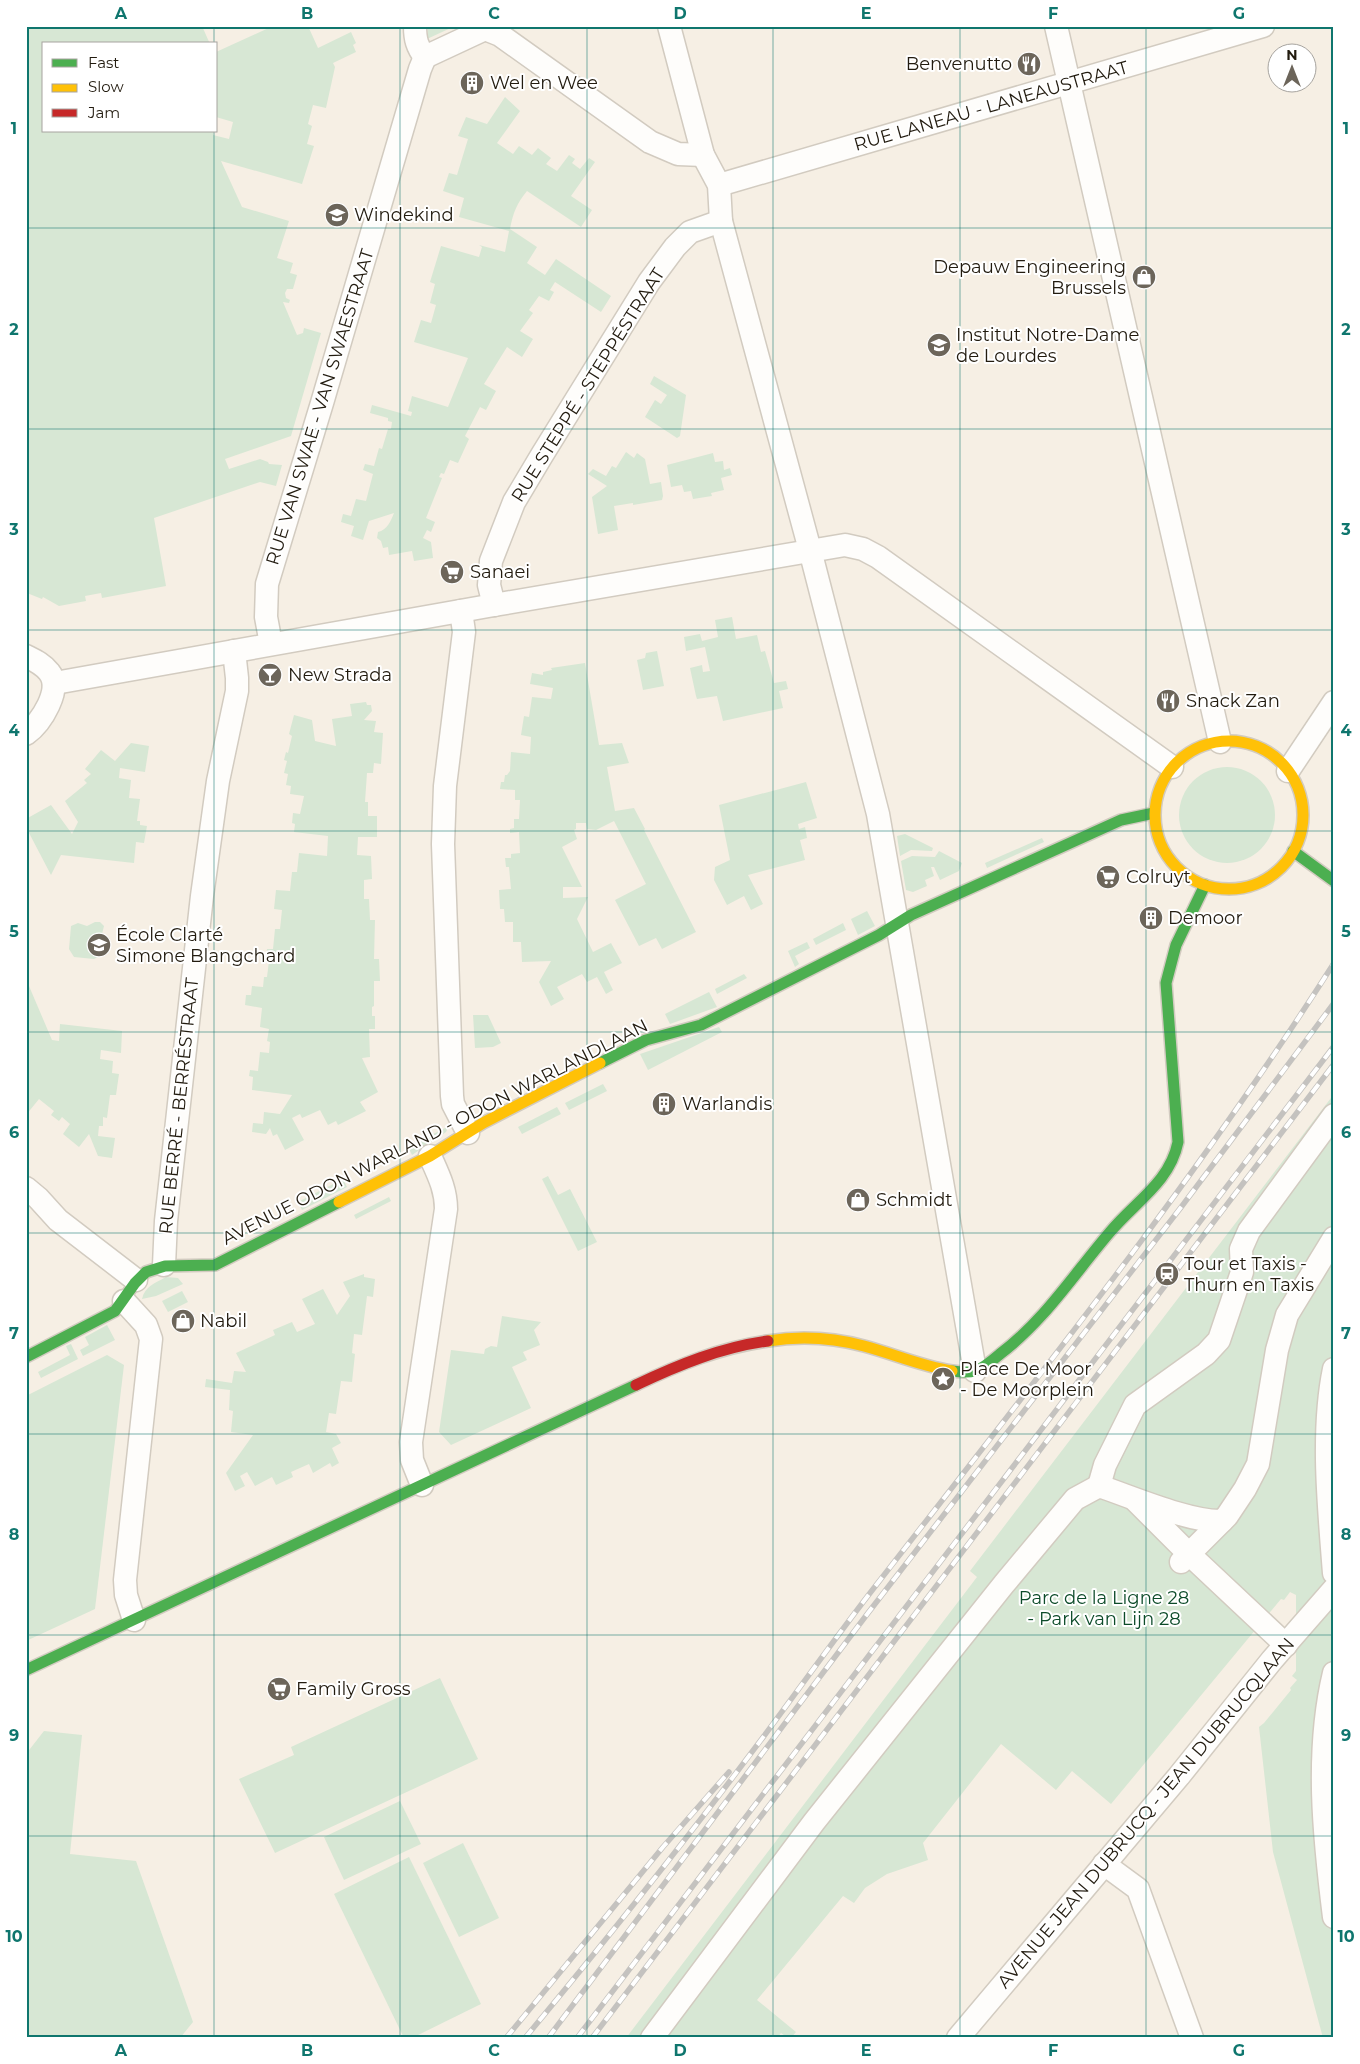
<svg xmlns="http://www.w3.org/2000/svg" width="1360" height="2064" font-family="Montserrat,sans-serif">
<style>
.green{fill:#d7e7d4}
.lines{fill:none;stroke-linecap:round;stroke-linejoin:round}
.street-casing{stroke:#d2cbc0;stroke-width:25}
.fast-casing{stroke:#d2cbc0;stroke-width:14}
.slow-casing{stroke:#d2cbc0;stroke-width:14}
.jam-casing{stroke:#d2cbc0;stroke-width:14}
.street{stroke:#fefdfb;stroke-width:22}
.fast{stroke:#4caf50;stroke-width:11}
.slow{stroke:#ffc107;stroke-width:11}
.jam{stroke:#c62828;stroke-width:11}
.rail-casing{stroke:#c4c2bf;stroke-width:5.5}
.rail{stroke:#fff;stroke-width:4;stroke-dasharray:11;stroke-linecap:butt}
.grid{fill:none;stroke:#0f766e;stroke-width:1;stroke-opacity:0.55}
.labels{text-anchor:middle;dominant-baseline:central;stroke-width:4;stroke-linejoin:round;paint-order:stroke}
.poi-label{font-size:18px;fill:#221b0f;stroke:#fff;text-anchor:start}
.street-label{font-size:18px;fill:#221b0f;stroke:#fff}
.park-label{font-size:18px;fill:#0c4b29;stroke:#fff}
.neatline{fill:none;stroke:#0f766e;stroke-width:2}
.grid-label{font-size:16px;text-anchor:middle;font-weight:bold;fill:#0f766e}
</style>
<rect width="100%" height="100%" fill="#f6efe4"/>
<g class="green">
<path d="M26 26H202L210 44H44V131H213V135L229 139 233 122 216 117V52L273 26H308L318 48 351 32 356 43 353 45 356 52 333 63 335 67 326 108 313 105 308 124 312 126 307 144 314 146 302 184 221 161 242 207 289 221 277 258 293 263 290 273 297 275 293 289H287L285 293 286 298 290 300 289 303 283 302 297 335 303 333 304 328 321 333 291 436 225 459 229 469 260 459 268 462 269 464 282 465 276 486 260 482 154 518 166 586 102 598 101 593 85 596 86 601 59 606 43 597 42 599 27 593 29 587 26 586Z"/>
<path d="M428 26H455L427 39Z"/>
<path d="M505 97 520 111 497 143 513 154 519 146 532 155 538 148 551 158 546 164 557 171 569 155 575 159 572 163 580 169 589 158 595 162 571 196 592 210 581 227 527 191C517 203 513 213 510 229L537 247 527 263 545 275 556 259 611 296 601 312 555 282 550 290 554 292 549 301 539 296 529 310 533 313 520 331 533 339 522 357 507 347 484 384 496 391 486 410 480 407 465 436 469 439 458 463 450 460 444 474 441 473 439 477 442 478 426 518 435 522 431 532 427 530 423 538 431 542 433 558 414 561 412 551 389 555 388 547 383 548 381 541 377 538 378 532C387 530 391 521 394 513L369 521 363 540 351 536 354 526 341 522 343 514 351 516 356 499 366 501 373 474 363 470 365 464 374 466 379 448 382 449 388 429H391L392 422 388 421V418L370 413 372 405 411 416 412 412 408 411 412 396 448 407 468 358 414 342 421 320 431 323 436 305 430 303 435 284 430 282 441 246 479 257 482 247 479 245 505 252 509 231 459 217 464 198 443 191 449 173 457 175 468 139 458 136 466 117 487 124Z"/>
<path d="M654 376 686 395 680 436 677 438 645 417 655 400 661 404 667 395 650 384Z"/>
<path d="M626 452 634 458 637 453 645 459 650 484 661 482 663 496 662 500 633 505V503L614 506 618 530 598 534 592 497 607 486 588 474 593 469 606 476 612 466 616 468Z"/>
<path d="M713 453 715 462 723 461 724 470 730 468 732 475 721 478 724 490 711 493 712 496 693 499 691 491 684 492 682 485 671 487 667 465Z"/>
<path d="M732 617 736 639 757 635 761 652 765 651 774 683 786 681 788 689 779 691 783 708 723 721 717 696 697 699 696 696 690 668 702 665 703 672 710 671 705 647 686 651 684 637 700 634 702 641 718 637 715 620Z"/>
<path d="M657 651 664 686 643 690 637 660 645 658 646 653Z"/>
<path d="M585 663 599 745 622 743 629 763 607 767 615 811 634 808 645 829 644 830 696 932 662 949 656 938 639 946 615 900 646 884 614 821 596 830 587 829 586 823H576V829L574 830 577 839 562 847 582 887H563V898L588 897 577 919 593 952 611 943 622 963 604 972 613 990 606 994 597 977 587 982 582 974 557 987 564 999 551 1006 539 982 551 961 522 962 521 942H513V922H505L504 909H500L499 890 511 889 509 867H506L505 858H511V854L520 853 519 832 510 833V829L514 828V819H519L520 800H515V790L500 789 501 782H504L505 775H507L510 771 511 752 530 754 531 737 521 735 524 716 529 717 532 697 551 699 553 688 530 684 532 673 543 675V672L552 670 551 668Z"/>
<path d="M366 702 367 705H371L372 711 364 720 376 721 374 732 383 733 381 764 374 763 373 773H367L365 802H368V816H377V837H358L357 855 371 856 372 879 364 880V899H369L370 920H375L374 959H379L380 981H374V1006L372 1007V1016H375V1029H369L370 1057 362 1058 378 1092 360 1102 366 1111 338 1125 336 1121 328 1125 320 1110 302 1118 300 1114 292 1118 304 1140 285 1150 277 1134 273 1136 270 1128 266 1134 252 1132 253 1123 263 1124 264 1112 280 1114 292 1095 252 1090 253 1077 249 1076 250 1070 258 1071 260 1052 269 1053 270 1042 267 1041 269 1029 260 1027 262 1008 245 1005 246 995H251L252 986 263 987 264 977H267L269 961 266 960 267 949H273L275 929H280L282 910 274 909 276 890 290 891 292 872H297L299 853 327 856 328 836 294 832 295 824 292 823 293 813 300 814 304 796 290 794 291 786 286 785 288 774 284 773 287 761 284 760 286 752 288 753 292 736 289 734 294 715 312 720 315 741 336 746 332 719 352 716 350 704Z"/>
<path d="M131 743 149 746 145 772 120 768 119 778 131 780 129 798 140 799 137 821H140V825L147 826 144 843 136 842 134 863 61 855 51 875 28 831 26 832V819L51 805 72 834 78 822 65 801 87 783 84 780 91 774 85 769 101 750 115 761Z"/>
<circle cx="1227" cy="815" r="48"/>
<path d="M806 782 817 818 798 824 799 829 805 827 807 838 800 840 805 860 748 875 763 904 751 910 744 896 727 905 714 880 715 867 730 860 719 805Z"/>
<path d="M905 834 933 848 932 851 911 850 900 856 897 836Z"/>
<path d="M1042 838 1044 842 987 868 985 863Z"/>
<path d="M939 851 962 863 959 871 940 880 934 867H931L934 876 925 880 927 886 913 892 906 890 901 861 912 856 935 857Z"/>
<path d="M867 911 875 926 858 935 851 919Z"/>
<path d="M95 922H100L104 926 99 946 100 956 94 959 74 957 69 949 71 926 78 923 87 926Z"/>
<path d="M843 923 846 930 816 945 813 939Z"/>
<path d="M807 942 810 948 795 956 799 964 795 967 788 951Z"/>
<path d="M744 974 747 978 717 994 715 989Z"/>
<path d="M26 979 52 1040 59 1041 60 1024 122 1031 121 1053 101 1050 100 1059 113 1061 112 1073 119 1074 116 1095H110L107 1118 103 1117V1126H99L98 1136 115 1138 112 1158 98 1156 89 1134 79 1147 63 1134 70 1124 62 1117 59 1121 51 1115 54 1111 39 1099 26 1115Z"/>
<path d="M709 992 717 1007 670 1024 665 1014Z"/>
<path d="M473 1015H488L501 1043 493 1047 475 1048Z"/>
<path d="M719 1027 722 1032 648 1070 640 1054Z"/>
<path d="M603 1084 607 1091 569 1110 565 1103Z"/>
<path d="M1334 1094V2038H1323L1273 1852 1259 1727 1264 1723 1291 1690 1290 1688 1297 1680 1292 1676 1296 1671V1595L1290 1592 1284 1600 1281 1599 1111 1804 1072 1771 1056 1790 1001 1744 923 1843 928 1860 887 1874 865 1888 854 1903 843 1896 757 2000 796 2032 791 2038H788L781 2033 777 2038H626L977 1577 970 1571Z"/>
<path d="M557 1107 561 1114 522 1134 518 1127Z"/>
<path d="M449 1126 446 1132 412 1155 408 1147Z"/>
<path d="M548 1176 558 1195 570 1189 597 1242 578 1251 542 1179Z"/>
<path d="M343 1179 347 1187 302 1210 298 1202Z"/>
<path d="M389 1197 391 1201 356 1219 354 1215Z"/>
<path d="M364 1274V1277L375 1279 373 1297 367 1296 362 1335 354 1334 352 1353 355 1354 352 1382 341 1381 336 1414 329 1413 326 1432 336 1434 341 1443 332 1448 339 1463 332 1467 330 1463 313 1473 309 1464 291 1472 293 1477 276 1485 272 1477 255 1486 247 1472 240 1476 245 1486 235 1491 226 1473 253 1435 231 1432 233 1411 229 1410 230 1390 205 1387 206 1379 232 1383 234 1371 246 1372 236 1353 275 1335 273 1330 292 1322 297 1332 315 1324 302 1299 323 1289 337 1315 350 1296 343 1282Z"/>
<path d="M166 1277 178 1278 183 1284 156 1296 142 1299C145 1286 155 1283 166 1277Z"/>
<path d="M182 1291 188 1302 168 1312 162 1301Z"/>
<path d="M502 1316 541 1322 534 1330 540 1345 523 1352 527 1360 512 1367 531 1408 451 1445 439 1432 451 1350 484 1354 485 1349 491 1346 497 1347Z"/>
<path d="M107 1325 115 1340 83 1356 80 1350 89 1345 85 1337Z"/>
<path d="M71 1344 78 1359 41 1378 38 1372 70 1355 66 1346Z"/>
<path d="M107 1355 124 1365 95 1609 26 1641V1396Z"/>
<path d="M440 1678 478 1759 275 1853 239 1779 294 1755 291 1747Z"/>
<path d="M44 1731 82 1735 70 1854 136 1861 193 2022 180 2038H26V1754Z"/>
<path d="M400 1801 421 1844 344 1880 324 1837Z"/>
<path d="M463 1843 499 1918 459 1937 423 1863Z"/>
<path d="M409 1857 481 2004 412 2038H404L334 1894Z"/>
</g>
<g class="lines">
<g class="street-casing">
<g id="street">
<path d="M415 26C415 39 417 47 425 57"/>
<path d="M669 26 703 155 719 185 721 221 810 550 878 814 975 1371"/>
<path d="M1056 26 1220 742"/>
<path d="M485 29 500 35 650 142 678 154 703 155"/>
<path d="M425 57 485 29"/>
<path d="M719 185 1263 26"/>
<path d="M494 605 489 585 491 561 514 502 542 455 649 282 675 247 690 232 721 221"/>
<path d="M461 611 464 632 445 786 443 844 452 1096 453 1104 468 1133"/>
<path d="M271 644 266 617 267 584 322 403 420 69 425 57"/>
<path d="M26 656C34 660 43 664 49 672 63 689 41 723 26 734"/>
<path d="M55 683 494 605 845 545 863 549 878 557 1172 767"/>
<path d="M1288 771 1334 702"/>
<path d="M26 1188 38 1198 58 1220 136 1280"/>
<path d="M164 1265 166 1221 202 896 218 781 237 691V678L234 651"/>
<path d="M124 1301 146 1325 151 1339 125 1580 126 1595 134 1620"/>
<path d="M1334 1369C1321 1432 1329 1509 1334 1573"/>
<path d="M422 1485 412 1460 411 1442 446 1209C446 1189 438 1174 430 1156"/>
<path d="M1099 1486 1105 1465 1135 1405 1206 1354 1219 1340 1242 1272 1241 1249 1249 1231 1334 1115"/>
<path d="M1135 1500 1189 1554 1286 1645"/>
<path d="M1181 1562 1227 1516 1245 1489 1258 1464 1277 1350 1287 1315 1334 1238"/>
<path d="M1334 1673C1315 1752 1324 1837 1334 1917"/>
<path d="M1104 1864 1138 1889 1192 2038"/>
<path d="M652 2038 814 1822 1004 1584 1075 1499 1099 1486C1132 1497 1189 1522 1222 1521"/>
<path d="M958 2038 1179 1776 1272 1660 1334 1589"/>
</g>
</g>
<g class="fast-casing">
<g id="fast">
<path d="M1293 851 1334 881"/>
<path d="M600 1063 646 1040 701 1025 879 935 911 915 1121 820 1154 813"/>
<path d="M26 1357 115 1311 135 1283 146 1272 165 1266 215 1265 339 1202"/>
<path d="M952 1371C959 1372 968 1373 975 1371 984 1368 993 1360 1000 1354 1045 1320 1074 1274 1110 1232 1135 1202 1170 1182 1178 1142L1166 983 1176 945 1205 885"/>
<path d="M26 1670 636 1385"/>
</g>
</g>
<g class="slow-casing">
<g id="slow">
<circle cx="1229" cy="815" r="74"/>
<path d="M339 1202 430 1156 483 1123 600 1063"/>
<path d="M768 1341C799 1336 834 1338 864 1346 894 1354 921 1366 952 1371"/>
</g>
</g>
<g class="jam-casing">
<path id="jam" d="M636 1385C678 1365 722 1347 768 1341"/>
</g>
<use href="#street" class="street"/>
<use href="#fast" class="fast"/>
<use href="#slow" class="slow"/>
<use href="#jam" class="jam"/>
<g class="rail-casing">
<g id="rail">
<path d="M506 2038 663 1847 729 1772"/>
<path d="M525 2038C607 1939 687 1839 764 1736 802 1685 838 1634 877 1584 1035 1381 1196 1180 1334 963"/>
<path d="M548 2038 868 1613 1182 1206 1334 1003"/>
<path d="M577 2038 1334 1046"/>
<path d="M592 2038 1334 1064"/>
</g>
</g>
<use href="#rail" class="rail"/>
</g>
<path class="grid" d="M214 26V44M400 26V2038M587 26V2038M773 26V2038M960 26V2038M1146 26V2038M214 131V2038M26 228H1334M26 429H1334M26 630H1334M26 831H1334M26 1032H1334M26 1233H1334M26 1434H1334M26 1635H1334M26 1836H1334"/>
<defs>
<g id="restaurant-disc" transform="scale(1.25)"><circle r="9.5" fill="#6c655a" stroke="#fff"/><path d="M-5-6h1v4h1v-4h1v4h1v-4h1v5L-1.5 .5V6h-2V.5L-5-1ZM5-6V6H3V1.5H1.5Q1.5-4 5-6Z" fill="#fff"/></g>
<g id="building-disc" transform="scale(1.25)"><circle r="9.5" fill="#6c655a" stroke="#fff"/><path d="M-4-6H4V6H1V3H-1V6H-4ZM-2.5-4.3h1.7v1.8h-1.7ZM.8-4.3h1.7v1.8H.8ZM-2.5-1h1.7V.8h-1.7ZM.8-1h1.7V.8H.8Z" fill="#fff"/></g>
<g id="school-disc" transform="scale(1.25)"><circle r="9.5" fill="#6c655a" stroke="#fff"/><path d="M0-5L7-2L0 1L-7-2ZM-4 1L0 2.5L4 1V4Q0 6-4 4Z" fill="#fff"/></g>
<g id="shop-disc" transform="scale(1.25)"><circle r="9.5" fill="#6c655a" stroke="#fff"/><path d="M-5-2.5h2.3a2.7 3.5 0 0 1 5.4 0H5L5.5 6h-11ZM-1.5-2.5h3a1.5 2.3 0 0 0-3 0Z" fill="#fff"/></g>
<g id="supermarket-disc" transform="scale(1.25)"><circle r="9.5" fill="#6c655a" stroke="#fff"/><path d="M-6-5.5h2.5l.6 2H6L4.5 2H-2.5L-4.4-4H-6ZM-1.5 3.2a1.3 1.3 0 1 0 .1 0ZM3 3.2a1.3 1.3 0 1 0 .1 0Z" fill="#fff"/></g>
<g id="bar-disc" transform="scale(1.25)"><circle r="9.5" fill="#6c655a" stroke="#fff"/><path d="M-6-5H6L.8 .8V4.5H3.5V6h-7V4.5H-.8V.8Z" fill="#fff"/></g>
<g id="station-disc" transform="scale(1.25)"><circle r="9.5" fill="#6c655a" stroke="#fff"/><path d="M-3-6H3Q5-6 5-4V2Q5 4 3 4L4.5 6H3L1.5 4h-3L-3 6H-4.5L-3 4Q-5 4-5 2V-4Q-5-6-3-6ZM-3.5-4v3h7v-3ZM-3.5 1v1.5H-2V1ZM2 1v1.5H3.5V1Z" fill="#fff"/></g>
<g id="sight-disc" transform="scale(1.25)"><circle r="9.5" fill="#6c655a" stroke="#fff"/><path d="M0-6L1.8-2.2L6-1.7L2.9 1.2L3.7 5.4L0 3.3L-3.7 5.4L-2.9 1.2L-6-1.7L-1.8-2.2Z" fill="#fff"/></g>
</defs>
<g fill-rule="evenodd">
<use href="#restaurant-disc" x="1029" y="64"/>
<use href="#building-disc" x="472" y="83"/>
<use href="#school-disc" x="337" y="215"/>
<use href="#shop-disc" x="1144" y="277"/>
<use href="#school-disc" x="939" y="345"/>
<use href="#supermarket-disc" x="452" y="572"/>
<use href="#bar-disc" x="270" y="675"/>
<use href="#restaurant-disc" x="1168" y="701"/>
<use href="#supermarket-disc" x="1108" y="877"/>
<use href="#building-disc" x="1151" y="918"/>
<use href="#school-disc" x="99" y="945"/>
<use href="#building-disc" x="664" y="1104"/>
<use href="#shop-disc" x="858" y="1200"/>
<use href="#station-disc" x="1167" y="1274"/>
<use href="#shop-disc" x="183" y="1321"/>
<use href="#sight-disc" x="943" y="1379"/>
<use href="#supermarket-disc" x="279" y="1689"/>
</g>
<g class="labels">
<g class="poi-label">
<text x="1012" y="64" text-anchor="end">Benvenutto</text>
<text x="490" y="83">Wel en Wee</text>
<text x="354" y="215">Windekind</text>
<text x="1126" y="267" text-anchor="end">Depauw Engineering<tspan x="1126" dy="21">Brussels</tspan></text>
<text x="956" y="335">Institut Notre-Dame<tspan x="956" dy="21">de Lourdes</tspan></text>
<text x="470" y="572">Sanaei</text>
<text x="288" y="675">New Strada</text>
<text x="1186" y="701">Snack Zan</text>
<text x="1126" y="877">Colruyt</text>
<text x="1168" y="918">Demoor</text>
<text x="116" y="935">École Clarté<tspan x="116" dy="21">Simone Blangchard</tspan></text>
<text x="682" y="1104">Warlandis</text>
<text x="876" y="1200">Schmidt</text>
<text x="1184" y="1264">Tour et Taxis -<tspan x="1184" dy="21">Thurn en Taxis</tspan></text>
<text x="200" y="1321">Nabil</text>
<text x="960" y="1369">Place De Moor<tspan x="960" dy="21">- De Moorplein</tspan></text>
<text x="296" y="1689">Family Gross</text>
</g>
<g class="street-label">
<text transform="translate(991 106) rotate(-16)">RUE LANEAU - LANEAUSTRAAT</text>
<text transform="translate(588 385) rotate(-58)">RUE STEPPÉ - STEPPÉSTRAAT</text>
<text transform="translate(320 407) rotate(-73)">RUE VAN SWAE - VAN SWAESTRAAT</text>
<text transform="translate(179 1106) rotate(-84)">RUE BERRÉ - BERRÉSTRAAT</text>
<text transform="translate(435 1132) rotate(-27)">AVENUE ODON WARLAND - ODON WARLANDLAAN</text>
<text transform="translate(1146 1813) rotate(-50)">AVENUE JEAN DUBRUCQ - JEAN DUBRUCQLAAN</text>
</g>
<g class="park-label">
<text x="1104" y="1598">Parc de la Ligne 28<tspan x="1104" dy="21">- Park van Lijn 28</tspan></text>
</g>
</g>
<rect width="1360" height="2064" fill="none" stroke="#ffffff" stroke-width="55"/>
<rect x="42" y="42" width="175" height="90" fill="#ffffff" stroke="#a7a49f"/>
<rect x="52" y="59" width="25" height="8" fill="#4caf50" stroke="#a7a49f"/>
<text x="88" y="68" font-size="15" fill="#221b0f">Fast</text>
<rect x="52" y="84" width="25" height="8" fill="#ffc107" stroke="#a7a49f"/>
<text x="88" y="92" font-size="15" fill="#221b0f">Slow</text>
<rect x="52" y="109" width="25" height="8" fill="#c62828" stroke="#a7a49f"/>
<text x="88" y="118" font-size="15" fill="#221b0f">Jam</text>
<g transform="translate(1292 68)"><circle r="24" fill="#ffffff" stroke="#a7a49f"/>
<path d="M0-4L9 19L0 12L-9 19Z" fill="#6c655a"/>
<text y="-8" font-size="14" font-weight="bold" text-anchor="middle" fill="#221b0f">N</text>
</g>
<rect x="28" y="28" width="1304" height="2008" class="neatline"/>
<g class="grid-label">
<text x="121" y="19">A</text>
<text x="307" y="19">B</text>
<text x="494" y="19">C</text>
<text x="680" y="19">D</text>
<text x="866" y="19">E</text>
<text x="1053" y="19">F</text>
<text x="1239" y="19">G</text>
<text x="14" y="134">1</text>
<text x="1346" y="134">1</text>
<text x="14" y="335">2</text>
<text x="1346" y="335">2</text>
<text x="14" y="535">3</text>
<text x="1346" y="535">3</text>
<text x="14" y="736">4</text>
<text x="1346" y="736">4</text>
<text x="14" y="937">5</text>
<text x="1346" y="937">5</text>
<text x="14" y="1138">6</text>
<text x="1346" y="1138">6</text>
<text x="14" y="1339">7</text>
<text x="1346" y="1339">7</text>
<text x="14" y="1540">8</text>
<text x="1346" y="1540">8</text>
<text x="14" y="1741">9</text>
<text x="1346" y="1741">9</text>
<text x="14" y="1942">10</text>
<text x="1346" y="1942">10</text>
<text x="121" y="2056">A</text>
<text x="307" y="2056">B</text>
<text x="494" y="2056">C</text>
<text x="680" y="2056">D</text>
<text x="866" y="2056">E</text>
<text x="1053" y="2056">F</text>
<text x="1239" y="2056">G</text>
</g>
</svg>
